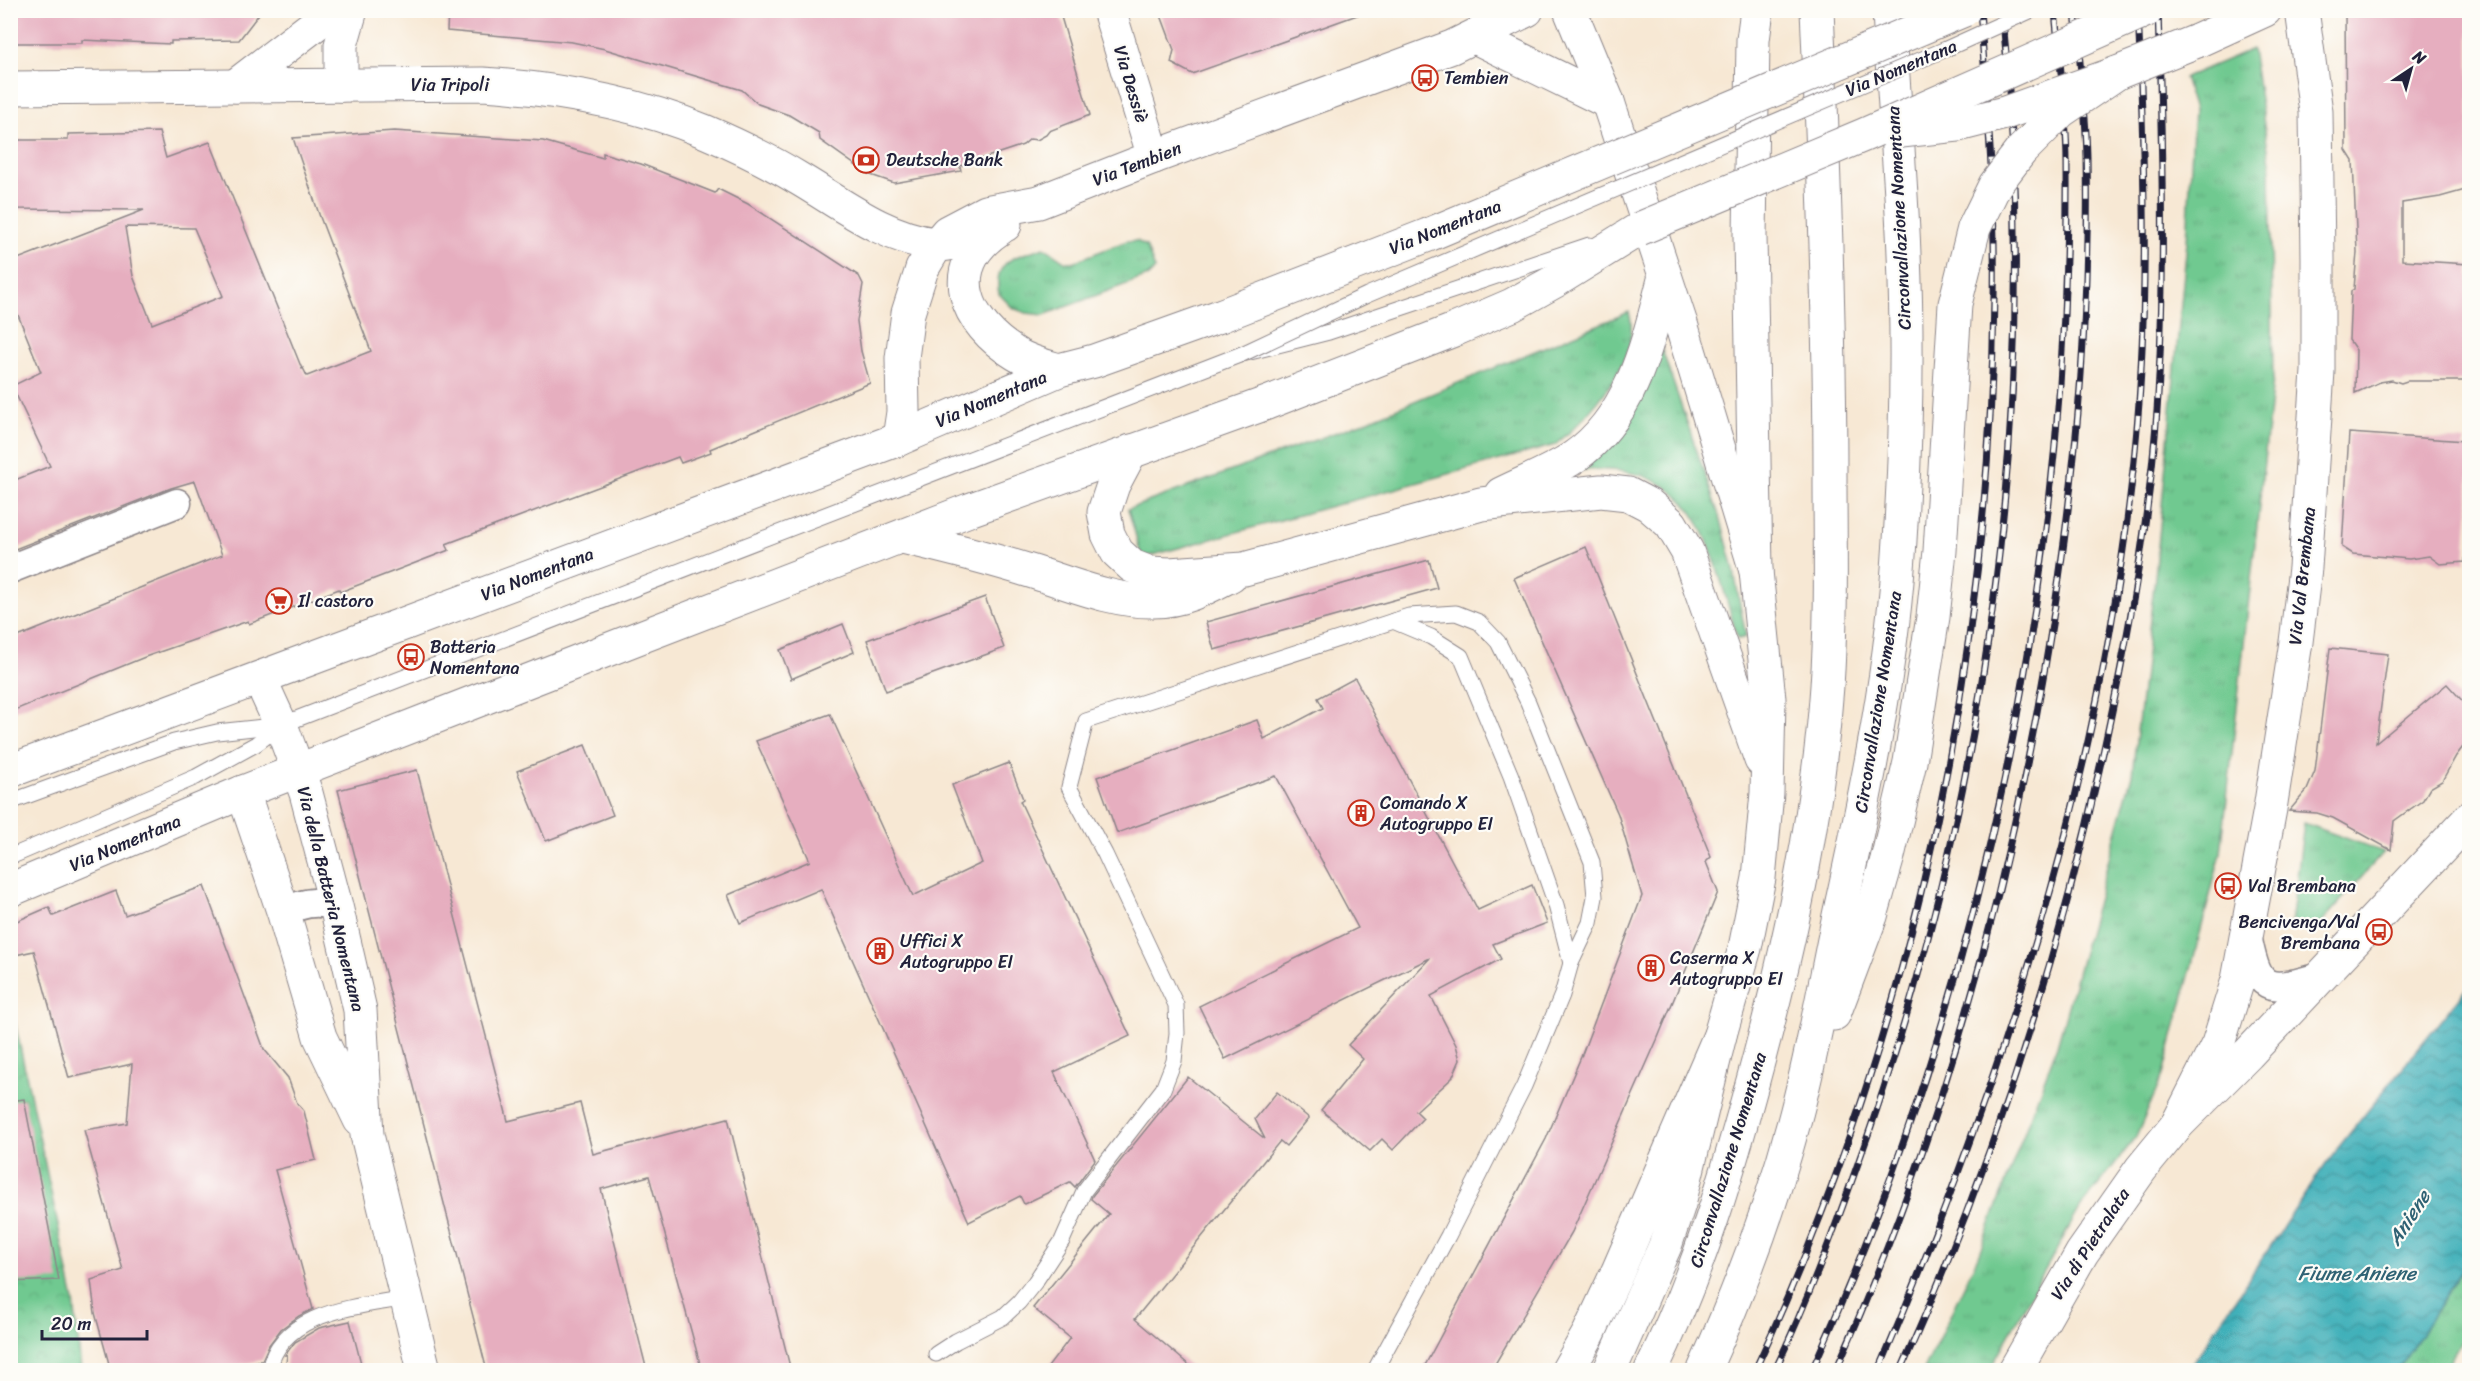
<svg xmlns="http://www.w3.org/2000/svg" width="2480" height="1381" font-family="Sriracha,sans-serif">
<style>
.grass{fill:url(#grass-tufts);stroke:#497666;stroke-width:1.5}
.park{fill:url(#park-crowns);stroke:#497666;stroke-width:1.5}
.water{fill:url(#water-waves);stroke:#30697a;stroke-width:1.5}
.building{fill:#e6aebf;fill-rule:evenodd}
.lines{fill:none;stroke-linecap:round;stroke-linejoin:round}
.lane-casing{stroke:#8c8588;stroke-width:17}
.street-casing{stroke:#8c8588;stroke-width:31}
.secondary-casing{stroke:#8c8588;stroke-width:35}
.highway-casing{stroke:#8c8588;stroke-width:35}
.lane{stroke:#fff;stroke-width:15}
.street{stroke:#fff;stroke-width:28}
.secondary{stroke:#fff;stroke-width:33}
.highway{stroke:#fff;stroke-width:33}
.rail-casing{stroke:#22223b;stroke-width:7}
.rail{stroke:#fdfcf7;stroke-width:4.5;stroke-dasharray:14;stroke-linecap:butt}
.lane-bridge-casing{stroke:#8c8588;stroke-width:17;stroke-linecap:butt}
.secondary-bridge-casing{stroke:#8c8588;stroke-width:35;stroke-linecap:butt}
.highway-bridge-casing{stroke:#8c8588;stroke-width:35;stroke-linecap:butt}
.lane-bridge{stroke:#fff;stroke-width:15}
.secondary-bridge{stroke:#fff;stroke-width:33}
.highway-bridge{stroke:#fff;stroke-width:33}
.labels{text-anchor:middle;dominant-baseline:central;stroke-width:4.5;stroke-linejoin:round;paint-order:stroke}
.street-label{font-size:18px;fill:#22223b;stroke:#fdfcf7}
.poi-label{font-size:18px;fill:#22223b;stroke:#fdfcf7;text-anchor:start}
.water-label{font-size:20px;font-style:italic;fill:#2f6274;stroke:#fdfcf7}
</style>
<defs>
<pattern id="grass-tufts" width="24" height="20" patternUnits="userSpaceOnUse" patternTransform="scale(1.5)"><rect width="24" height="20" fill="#70c990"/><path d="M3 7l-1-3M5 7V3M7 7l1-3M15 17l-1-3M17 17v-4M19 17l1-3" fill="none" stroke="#61ac7d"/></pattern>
<pattern id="park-crowns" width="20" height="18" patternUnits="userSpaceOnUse" patternTransform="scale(1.5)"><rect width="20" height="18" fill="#70c990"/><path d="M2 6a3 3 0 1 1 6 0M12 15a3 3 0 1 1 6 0" fill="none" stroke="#61ac7d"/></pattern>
<pattern id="water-waves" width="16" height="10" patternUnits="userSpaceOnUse" patternTransform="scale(1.5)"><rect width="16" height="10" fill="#3fb0b9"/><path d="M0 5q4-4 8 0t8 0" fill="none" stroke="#348f98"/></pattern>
</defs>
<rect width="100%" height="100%" fill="#fdfcf7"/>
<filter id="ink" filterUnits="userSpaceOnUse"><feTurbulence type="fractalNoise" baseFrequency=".0167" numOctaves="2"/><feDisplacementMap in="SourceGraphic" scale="12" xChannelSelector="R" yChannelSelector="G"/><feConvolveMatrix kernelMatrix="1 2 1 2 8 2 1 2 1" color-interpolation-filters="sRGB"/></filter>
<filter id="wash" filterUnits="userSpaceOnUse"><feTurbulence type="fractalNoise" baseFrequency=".008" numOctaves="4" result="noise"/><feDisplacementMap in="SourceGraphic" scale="24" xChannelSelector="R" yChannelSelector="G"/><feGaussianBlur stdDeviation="1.35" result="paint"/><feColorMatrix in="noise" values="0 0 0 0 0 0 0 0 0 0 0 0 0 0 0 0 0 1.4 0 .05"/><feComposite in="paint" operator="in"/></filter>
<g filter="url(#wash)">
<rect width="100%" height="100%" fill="#f7e8d4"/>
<g class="grass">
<path d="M2252 49 2270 162 2273 379 2221 853 2163 1075 2136 1137 2080 1208 1989 1370H1924L1978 1256 2057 1046 2132 775 2156 568 2187 241 2194 110 2184 78Z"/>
<path d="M1127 241H1137L1146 246 1155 269 1148 276 1044 315 1026 313 1013 308 999 294C992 259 1017 257 1044 247L1066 262H1073Z"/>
<path d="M1629 312C1643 358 1588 418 1555 445L1142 558 1128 509 1364 422Z"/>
<path d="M1662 350 1722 524 1733 566 1746 637 1738 639C1709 546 1704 463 1583 470L1644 394Z"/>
<path d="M2304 823 2384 852 2314 931 2291 924Z"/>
<path d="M2469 1260V1328L2444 1370H2397Z"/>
</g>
<path class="park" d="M10 999 74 1301 81 1370H11Z"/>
<path class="water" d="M2469 985V1260L2397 1370H2188L2325 1164Z"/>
<g id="blocks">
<g class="building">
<path d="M10 10H262L239 40 171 41V44L82 40V43H10Z"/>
<path d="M448 10H1059L1090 115 1049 131 1046 135 1037 140 1030 139 1023 145 960 166 961 171 894 183 868 174 820 140 819 133 789 115 758 104 742 90 605 49 572 42 447 31Z"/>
<path d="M1159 10H1359L1360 14 1192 74 1171 63 1174 50Z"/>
<path d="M2345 10H2469V189L2440 197 2402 203V260L2469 264V381H2407L2401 383 2392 380 2380 382 2355 393 2356 350 2349 340 2351 291 2354 289 2357 252 2353 161 2346 150Z"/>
<path d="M394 131 543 141 603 158V153L641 164 715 193 718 189 748 204 859 276 863 284 857 321 861 351 870 383 710 449 711 452 681 463 678 457 446 544 449 550 340 592 339 589 249 624 248 621 145 657 10 712V640L222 555 195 481 171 488 10 551V482L50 466 12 386 41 372 10 295V262L144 210 10 209V140H68V134L159 132 166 158 210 142 302 369 303 368 307 376 371 351 320 217 293 138ZM125 227 194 228 223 296 152 324 133 276Z"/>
<path d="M2349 433 2465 441 2463 448H2469V501L2465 562 2440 564 2429 556 2409 559 2353 554 2342 547Z"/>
<path d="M1586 547 1711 857 1706 862 1718 892 1657 1040 1572 1232 1491 1371H1422L1546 1139 1581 1057 1642 896 1618 814 1514 578Z"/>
<path d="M1429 560 1437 588 1214 650 1206 622Z"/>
<path d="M985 597 1004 648 886 691 867 640Z"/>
<path d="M843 624 854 652 791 679 780 650Z"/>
<path d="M2330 648 2388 654 2376 743 2447 684 2469 708V739L2456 756 2442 781 2430 788 2423 800 2394 821 2391 850 2333 818 2317 813 2289 811 2307 790 2315 771Z"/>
<path d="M1355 678 1478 910 1532 885 1547 923 1493 944 1501 959 1431 996 1456 1045 1460 1060 1452 1078 1416 1111 1423 1118 1393 1150 1382 1139 1370 1151 1321 1110 1363 1059 1348 1045 1430 958 1225 1059 1199 1006 1358 928 1276 776 1117 833 1097 777 1257 720 1264 739 1323 708 1318 698Z"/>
<path d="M830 714 913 896 982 863 952 785 1009 763 1023 799 1020 801 1130 1036 1054 1072 1095 1160 1075 1187 1070 1182 1024 1204 1020 1196 969 1222 821 889 740 923 728 895 810 861 756 741Z"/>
<path d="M585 745 613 815 546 841 517 771Z"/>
<path d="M417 770 508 1121 580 1103 593 1154 728 1118 791 1371H702L649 1176 601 1189 647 1371H487L338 790Z"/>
<path d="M204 886 264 1049 288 1078 297 1103 304 1111 316 1160 275 1170 313 1309 299 1316 281 1329 269 1345 262 1360 213 1371H111L95 1313 91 1280 123 1270 84 1130 127 1123 132 1064 69 1078 34 951 15 955 10 924 49 907 53 916 116 891 125 915Z"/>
<path d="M1188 1077 1265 1139 1255 1119 1277 1092 1309 1118 1286 1146 1280 1141 1135 1319 1196 1371H1045L1070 1338 1033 1308 1109 1214 1091 1199 1092 1196Z"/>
<path d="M24 1099 59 1280 10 1282V1101Z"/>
<path d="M350 1321 363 1371H285L287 1355H285L295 1342 319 1328Z"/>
</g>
</g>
</g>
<g filter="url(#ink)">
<use href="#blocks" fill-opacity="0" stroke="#8c8588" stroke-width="1.5"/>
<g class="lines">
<g class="lane-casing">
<g id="lane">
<path d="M1393 621 1431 637 1461 656 1511 776 1556 905 1571 963"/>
<path d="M10 802 174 742 217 732 281 725 1242 354 1329 332 1589 245"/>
<path d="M10 857 196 777 256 744 281 725"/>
<path d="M936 1354 956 1341 1003 1317 1019 1302 1035 1282 1062 1241 1084 1191 1163 1089 1174 1061 1177 1033 1176 1005 1105 854 1069 787 1086 721 1409 616 1456 613 1479 622 1498 642 1528 702 1592 862 1595 897 1590 923 1571 963 1562 995 1524 1086 1448 1236 1375 1370"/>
<path d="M269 1370C281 1311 357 1307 406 1298"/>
</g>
</g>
<g class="street-casing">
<g id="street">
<path d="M10 569 177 503"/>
<path d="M284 914C300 902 317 900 336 906"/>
<path d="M2247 935C2258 993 2266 992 2320 977"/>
</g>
</g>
<g class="secondary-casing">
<g id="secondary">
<path d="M1109 10 1154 157"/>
<path d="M1475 37 1608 102"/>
<path d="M2197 41 2265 10"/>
<path d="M341 85V45L351 10"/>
<path d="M235 86 334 10"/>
<path d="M10 88 483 84C558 89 634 102 704 131 737 145 770 161 801 180 843 205 885 238 935 244 958 247 984 233 1005 225"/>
<path d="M999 229C941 268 965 323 1016 354 1029 362 1045 366 1059 370"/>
<path d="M899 439 903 412 902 358 908 313 922 269 937 244 947 232 985 212 1039 202 1154 157 1452 47 1527 10"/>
<path d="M1131 451 1113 485 1104 512 1108 534 1117 552 1132 566 1150 573 1169 574 1244 569 1481 504 1601 491 1628 494 1649 505 1671 524 1687 551 1761 760"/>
<path d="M1501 494C1525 482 1552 472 1574 457 1633 416 1648 341 1665 276"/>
<path d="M902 537C945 547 988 558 1030 571 1069 583 1113 602 1154 601 1183 601 1206 588 1231 575"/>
<path d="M260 679 281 725 306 793 336 906 360 1010 367 1135 424 1370"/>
<path d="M10 771 899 439 1059 370 1094 361 1220 316"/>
<path d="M243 792 284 914 320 1037 360 1120"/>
<path d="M10 890 243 792 643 636 969 510 1267 403 1454 330 1512 305 1557 280 1639 229"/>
<path d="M2177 1125 2218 1044 2238 980 2270 809 2296 642 2305 568 2318 371V258L2316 112 2302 10"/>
<path d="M1568 1370 1589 1333 1618 1271 1720 1035 1745 948 1759 878 1767 793 1769 699 1756 571 1682 327 1608 102 1570 10"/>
<path d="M2015 1370 2082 1253 2141 1169 2177 1125 2248 1054 2470 818"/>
</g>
</g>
<g class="highway-casing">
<g id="highway">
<path d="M1756 571 1750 236 1753 40 1757 10"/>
<path d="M1834 1014 1871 916 1888 856"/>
<path d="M1610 1370 1665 1246 1679 1204 1720 1035"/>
<path d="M1651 1370C1699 1272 1730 1167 1758 1062 1791 938 1818 814 1827 686 1832 616 1830 546 1830 477 1830 321 1824 166 1817 10"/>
<path d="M1704 1370C1740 1290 1771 1208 1794 1122 1813 1053 1825 981 1840 911 1867 789 1893 664 1900 540 1906 445 1908 348 1904 254 1901 173 1893 92 1889 10"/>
</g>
</g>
<use href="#lane" class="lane"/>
<use href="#street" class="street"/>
<use href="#secondary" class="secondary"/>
<use href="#highway" class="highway"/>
<g class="rail-casing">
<g id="rail">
<path d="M1755 1370C1911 1035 1990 667 1994 297 1996 202 1987 106 1980 10"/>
<path d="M1775 1370C1806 1305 1832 1237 1856 1169 1988 805 2043 396 2002 10"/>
<path d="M1812 1370C1981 998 2070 573 2067 164 2067 113 2059 61 2055 10"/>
<path d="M1836 1370C1936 1147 2004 908 2045 667 2074 499 2090 328 2087 157 2086 108 2079 59 2075 10"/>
<path d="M1879 1370C1999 1089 2096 793 2131 488 2150 329 2145 170 2138 10"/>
<path d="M1901 1370C1991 1170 2059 958 2105 744 2129 634 2149 523 2157 411 2166 277 2162 144 2158 10"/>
</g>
</g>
<use href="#rail" class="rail"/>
<g class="lane-bridge-casing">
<path id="lane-bridge" d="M1242 354 1367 295 1946 49 2032 10"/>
</g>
<g class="secondary-bridge-casing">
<g id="secondary-bridge">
<path d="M1892 132 1958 125 2005 113 2117 73 2197 41"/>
<path d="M1639 229 1864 135 2147 10"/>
<path d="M1220 316 1428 235 1964 10"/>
</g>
</g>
<g class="highway-bridge-casing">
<path id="highway-bridge" d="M1888 856 1910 762 1933 617 1940 551 1955 304 1974 228 1995 185 2021 151 2061 111 2117 73"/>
</g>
<use href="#lane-bridge" class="lane-bridge"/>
<use href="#secondary-bridge" class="secondary-bridge"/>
<use href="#highway-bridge" class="highway-bridge"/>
</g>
</g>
<defs>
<g id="bus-ring" transform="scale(1.35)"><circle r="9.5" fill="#fdfcf7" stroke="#c8321e" stroke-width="1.5"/><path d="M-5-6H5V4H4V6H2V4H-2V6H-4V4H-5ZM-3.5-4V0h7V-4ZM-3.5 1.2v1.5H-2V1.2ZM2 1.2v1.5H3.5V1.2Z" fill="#c8321e"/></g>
<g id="bank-ring" transform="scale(1.35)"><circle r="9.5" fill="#fdfcf7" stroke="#c8321e" stroke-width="1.5"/><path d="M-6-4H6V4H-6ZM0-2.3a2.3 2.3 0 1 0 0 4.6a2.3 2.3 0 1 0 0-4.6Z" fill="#c8321e"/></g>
<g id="supermarket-ring" transform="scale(1.35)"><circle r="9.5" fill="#fdfcf7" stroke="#c8321e" stroke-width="1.5"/><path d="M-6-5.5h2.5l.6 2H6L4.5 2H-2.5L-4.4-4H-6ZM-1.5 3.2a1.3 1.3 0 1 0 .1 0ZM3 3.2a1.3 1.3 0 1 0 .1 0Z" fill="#c8321e"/></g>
<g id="building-ring" transform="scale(1.35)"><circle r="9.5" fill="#fdfcf7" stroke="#c8321e" stroke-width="1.5"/><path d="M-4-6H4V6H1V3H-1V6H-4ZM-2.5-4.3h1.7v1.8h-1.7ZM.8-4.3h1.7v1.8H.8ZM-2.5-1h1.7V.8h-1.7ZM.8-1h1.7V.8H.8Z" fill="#c8321e"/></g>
</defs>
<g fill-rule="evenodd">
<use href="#bus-ring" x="1425" y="78"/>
<use href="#bank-ring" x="866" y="160"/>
<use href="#supermarket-ring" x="279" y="601"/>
<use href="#bus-ring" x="411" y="657"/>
<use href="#building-ring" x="1361" y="813"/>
<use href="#bus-ring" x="2228" y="886"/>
<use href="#bus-ring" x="2379" y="932"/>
<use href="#building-ring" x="880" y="951"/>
<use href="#building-ring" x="1651" y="968"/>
</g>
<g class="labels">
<g class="street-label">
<text transform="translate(1901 68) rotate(-23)">Via Nomentana</text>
<text transform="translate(1131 84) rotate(73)">Via Dessiè</text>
<text x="450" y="85">Via Tripoli</text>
<text transform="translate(1137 164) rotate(-21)">Via Tembien</text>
<text transform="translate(1899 218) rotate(-93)">Circonvallazione Nomentana</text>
<text transform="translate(1445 227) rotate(-22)">Via Nomentana</text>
<text transform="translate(991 399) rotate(-23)">Via Nomentana</text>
<text transform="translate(537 574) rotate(-21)">Via Nomentana</text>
<text transform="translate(2302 576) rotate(-84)">Via Val Brembana</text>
<text transform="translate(1878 702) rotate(-81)">Circonvallazione Nomentana</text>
<text transform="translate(125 843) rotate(-23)">Via Nomentana</text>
<text transform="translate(331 899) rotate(76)">Via della Batteria Nomentana</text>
<text transform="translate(1728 1160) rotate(-73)">Circonvallazione Nomentana</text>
<text transform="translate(2090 1244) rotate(-57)">Via di Pietralata</text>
</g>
<g class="poi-label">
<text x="1444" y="78">Tembien</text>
<text x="886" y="160">Deutsche Bank</text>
<text x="298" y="601">Il castoro</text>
<text x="430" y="647">Batteria<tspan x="430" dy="21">Nomentana</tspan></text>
<text x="1380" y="803">Comando X<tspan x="1380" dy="21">Autogruppo EI</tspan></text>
<text x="2248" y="886">Val Brembana</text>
<text x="2360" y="922" text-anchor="end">Bencivenga/Val<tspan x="2360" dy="21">Brembana</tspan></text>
<text x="900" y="941">Uffici X<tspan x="900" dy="21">Autogruppo EI</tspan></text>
<text x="1670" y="958">Caserma X<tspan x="1670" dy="21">Autogruppo EI</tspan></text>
</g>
<g class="water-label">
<text transform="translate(2409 1218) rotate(-57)">Aniene</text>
<text x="2357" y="1273">Fiume Aniene</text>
</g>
</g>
<rect width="2480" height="1381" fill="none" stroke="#fdfcf7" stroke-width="36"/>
<g transform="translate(2411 69) rotate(36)" stroke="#fdfcf7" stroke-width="4.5" paint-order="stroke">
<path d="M0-4.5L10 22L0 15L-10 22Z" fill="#22223b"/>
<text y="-9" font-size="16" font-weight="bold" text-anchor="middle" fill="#22223b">N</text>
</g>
<path d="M42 1330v9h105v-9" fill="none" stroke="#22223b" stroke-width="3"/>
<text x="51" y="1330" font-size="18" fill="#22223b" stroke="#fdfcf7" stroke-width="4.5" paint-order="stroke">20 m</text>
</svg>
